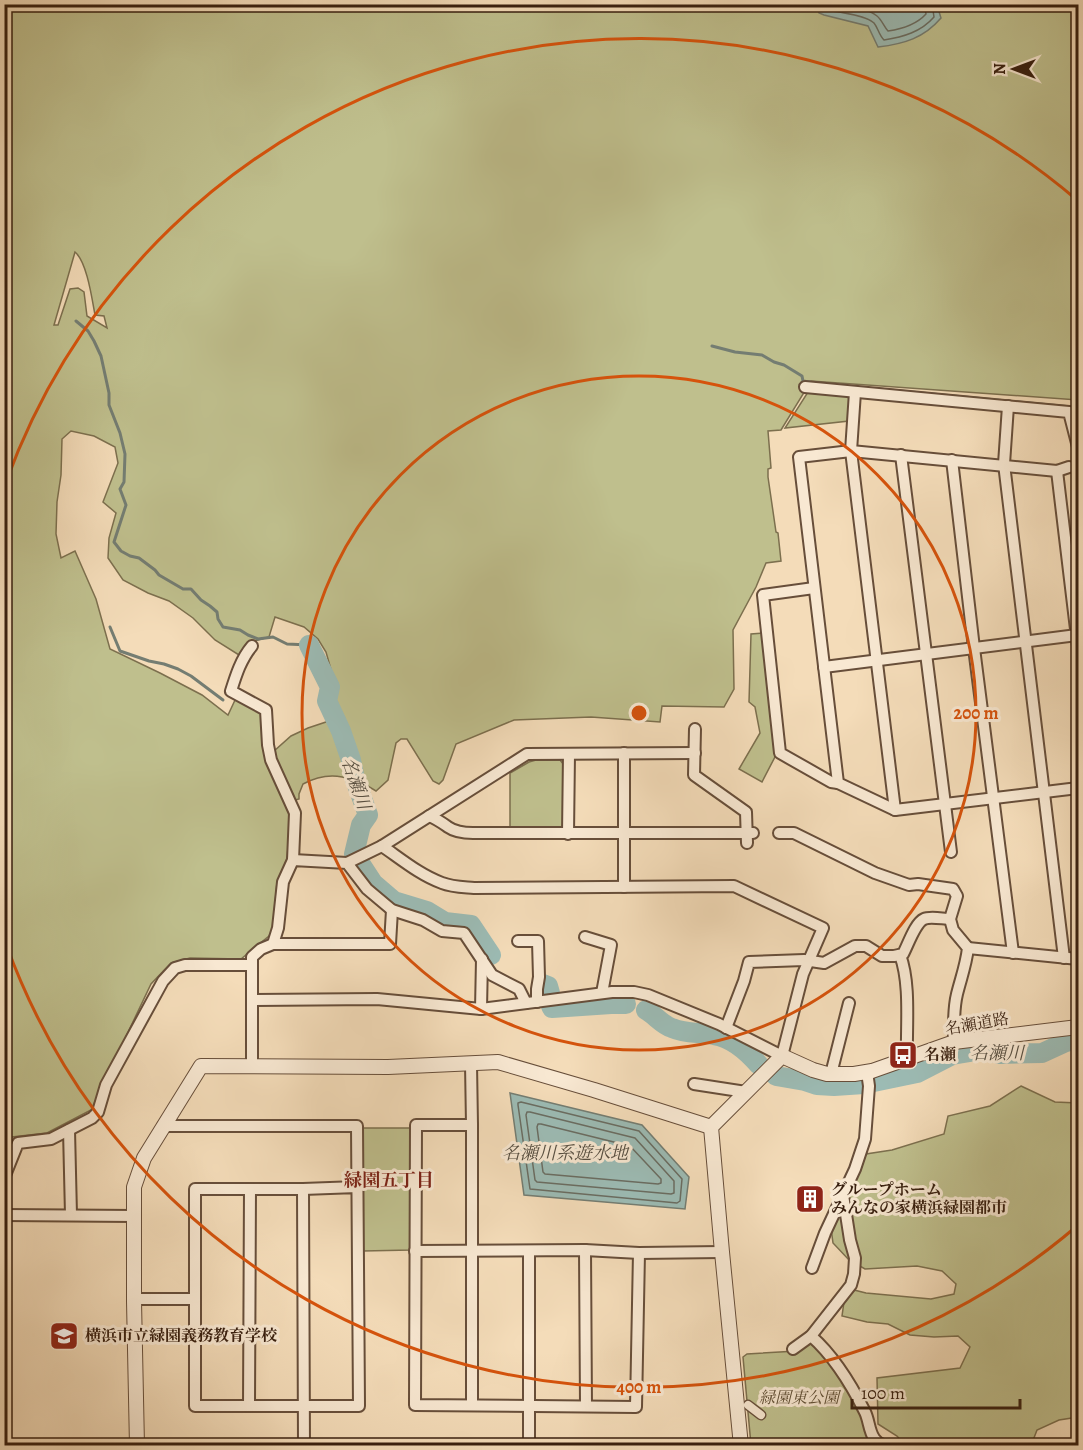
<svg xmlns="http://www.w3.org/2000/svg" width="1083" height="1450" font-family="Alegreya,'Noto Serif JP',serif">
<style>
.green{fill:#bfbf8d;stroke:#7c6f4e;stroke-width:1.5;fill-rule:evenodd}
.water{fill:#9cbbb4;stroke:#747d72;stroke-width:1.5}
.lines{fill:none;stroke-linecap:round;stroke-linejoin:round}
.shore{stroke:#6a6d62;stroke-width:1.5}
.stream{stroke:#747d72;stroke-width:3}
.river{stroke:#9cbbb4;stroke-width:20}
.pedestrian-casing{stroke:#674e3a;stroke-width:11}
.minor-casing{stroke:#674e3a;stroke-width:14}
.tertiary-casing{stroke:#674e3a;stroke-width:16}
.pedestrian{stroke:#f8e8d2;stroke-width:8}
.minor{stroke:#f8e8d2;stroke-width:10}
.tertiary{stroke:#f8e8d2;stroke-width:14}
.ring{fill:none;stroke:#d6530c;stroke-width:3}
.labels{text-anchor:middle;dominant-baseline:central;stroke-width:6;stroke-linejoin:round;paint-order:stroke}
.street-label{font-size:16px;fill:#381f0f;stroke:#f8e8d2}
.poi-label{font-size:16px;font-weight:bold;fill:#381f0f;stroke:#f8e8d2;text-anchor:start}
.park-label{font-size:16px;font-style:italic;fill:#604f35;stroke:#f8e8d2}
.water-label{font-size:18px;font-style:italic;fill:#564e41;stroke:#f8e8d2}
.neighbourhood-label{font-size:18px;font-weight:bold;fill:#7a1f14;stroke:#f8e8d2}
.centre{fill:#d6530c;stroke:#f8e8d2;stroke-width:3}
.ring-label{font-size:18px;text-anchor:middle;font-weight:bold;fill:#d6530c;stroke:#f8e8d2;stroke-width:6;stroke-linejoin:round;paint-order:stroke}
</style>
<rect width="100%" height="100%" fill="#f4dcb9"/>
<filter id="stains"><feTurbulence type="fractalNoise" baseFrequency=".00333" numOctaves="4"/><feColorMatrix values="0 0 0 0 .2 0 0 0 0 .09 0 0 0 0 .02 0 0 0 .5 -.17"/></filter>
<radialGradient id="worn" r=".72"><stop offset=".6" stop-color="#630" stop-opacity="0"/><stop offset="1" stop-color="#630" stop-opacity=".3"/></radialGradient>
<g class="green">
<path d="M5 5H1078V400L811 381 781 430 768 431 771 468 768 469V477L776 532 778 533 781 561 766 563 756 587 733 630 734 689 724 707 662 706 660 722 591 717 514 720 456 744 443 780 439 784 433 781 407 739H401L396 743 388 780 376 791 366 785 334 700 332 673 326 652 318 639 304 627 275 617 269 637 251 642 239 655 215 640 193 618 169 601 148 593 123 580 108 558 109 538 116 513 103 502 118 463 115 447 94 436 71 431 62 439 61 475 57 502 56 534 61 558 75 551 96 599 110 649 160 673 202 695 228 715 236 698 264 713 266 740 291 815 287 859 277 882 273 928 269 936 241 959 190 958 171 963 151 984 91 1110 47 1133 12 1137 5 1157ZM75 252C87 262 92 299 95 315L104 316 107 328 87 316 84 292 78 288 70 289 58 325H54Z"/>
<path d="M808 392 851 395 849 421 785 428Z"/>
<path d="M764 633 777 753 762 782 739 769 760 733 755 707 749 702 751 634Z"/>
<path d="M329 721 341 745 352 780C335 773 318 776 303 784L299 794V799L295 800 273 752 291 736 308 728Z"/>
<path d="M536 760H560L564 765 563 826 560 829 510 830V773L529 762Z"/>
<path d="M1021 1086 1055 1102 1078 1103V1417L1059 1420 1037 1430 1032 1443 1033 1445H905L897 1436 878 1424 877 1378 960 1368 970 1347 958 1336 934 1337 910 1335 888 1324 867 1322 842 1316 846 1288 866 1293 931 1299 954 1294 956 1284 942 1271 917 1266 865 1269 849 1260 833 1243 831 1228 839 1209 866 1154 892 1150 944 1134 948 1116 990 1106Z"/>
<path d="M362 1128H411V1250L363 1251Z"/>
<path d="M811 1343H816L843 1379 880 1445H751L743 1357 747 1354 797 1351Z"/>
</g>
<g class="water">
<path d="M816 5H937L941 18C924 38 904 44 878 47L868 26 824 15 819 13Z"/>
<path d="M510 1093 642 1125 689 1177 685 1209 524 1195Z"/>
</g>
<g class="lines">
<g class="shore">
<path d="M822 4 823 8 826 10C838 12 866 15 874 23 878 28 879 35 884 40 903 37 921 32 934 17L932 4"/>
<path d="M838 4C850 7 867 8 877 16 882 20 884 27 888 31 902 29 916 25 926 14L924 4"/>
<path d="M521 1102 639 1131 682 1179 680 1201 677 1203 530 1189 518 1105V1103Z"/>
<path d="M527 1112H530L635 1138 674 1181V1193L671 1194 537 1182 535 1180 526 1115Z"/>
<path d="M538 1124H541L630 1146 661 1179V1183L658 1184 545 1174 543 1172 537 1127Z"/>
</g>
<g class="stream">
<path d="M76 321 88 331 94 341 101 356 109 393V405L120 433 125 454 124 482 120 489 126 505 114 542 121 551 130 556 139 558 155 570 159 575 183 589H191L201 600 210 606 217 612 218 619 223 627 240 630 248 635 258 639 273 637 287 644 309 645"/>
<path d="M712 346 735 352 762 355 774 362 784 365 802 376 803 381 810 382"/>
<path d="M879 389 1072 407 1073 410"/>
<path d="M1075 417 1078 426"/>
<path d="M110 627 120 651 149 661 164 664 178 669 191 676 223 700"/>
</g>
<g class="river">
<path d="M309 645 330 687 327 701 341 731 351 760 355 779 368 815 361 825 354 854 373 883 394 901 427 911 445 922 471 925 491 955"/>
<path d="M543 984 548 986 550 993"/>
<path d="M551 1006 552 1008 611 1004H626"/>
<path d="M646 1010C655 1015 662 1025 672 1028 686 1034 699 1032 714 1035 733 1038 747 1051 759 1065"/>
<path d="M776 1076 805 1081 817 1085 834 1086 864 1084 917 1073 952 1055 982 1050 1000 1054 1042 1053 1066 1042 1078 1039"/>
</g>
<g class="pedestrian-casing">
<path id="pedestrian" d="M748 1405 761 1415"/>
</g>
<g class="minor-casing">
<g id="minor">
<path d="M805 387 1069 412 1078 447"/>
<path d="M855 392 851 451 895 810"/>
<path d="M1008 406 1004 464 1064 958"/>
<path d="M901 455 951 852"/>
<path d="M952 460 974 648 1013 953"/>
<path d="M1069 467 1057 471 851 451 799 457 838 783 895 810 1078 788"/>
<path d="M1057 471 1078 646"/>
<path d="M814 588 763 595 780 753 831 782 838 783"/>
<path d="M252 646C241 659 236 675 231 691L266 710 268 745 271 760 295 813 293 860"/>
<path d="M824 667 1077 635"/>
<path d="M695 729 694 775 746 812 747 843"/>
<path d="M624 753V887"/>
<path d="M429 816C437 819 441 822 448 827 455 832 464 833 473 833H753"/>
<path d="M779 833H794L875 873 909 885 918 884 953 889 957 896 950 919 953 930 968 948C966 965 961 978 957 994 953 1010 954 1026 954 1042"/>
<path d="M568 834 569 754"/>
<path d="M347 863 382 846 527 754 695 753"/>
<path d="M585 937 611 945 602 993"/>
<path d="M518 941H538L539 977 537 989V1002"/>
<path d="M273 944 278 928 283 882 293 860 347 863 367 889 392 910 423 920 442 931 464 933 492 975 519 989 526 1003"/>
<path d="M968 948 1078 959"/>
<path d="M900 955C911 984 906 1027 907 1059"/>
<path d="M252 1000 377 999 481 1009 612 992H634L648 995 719 1024 782 1056 803 974 823 928 734 886 474 888C463 887 452 887 442 883 420 875 401 859 382 846"/>
<path d="M481 1009 482 959"/>
<path d="M726 1028 744 981 749 962 804 960 824 963 855 946H866L882 956H894L903 954C908 945 915 923 924 919 930 916 943 919 950 919"/>
<path d="M471 1064 472 1125V1405"/>
<path d="M252 1066V957L261 949 273 944H390L392 910"/>
<path d="M831 1074 849 1003"/>
<path d="M694 1084 746 1092"/>
<path d="M472 1125H416L415 1405 636 1407 639 1253"/>
<path d="M163 1126H357L359 1406H195V1189H303L357 1187"/>
<path d="M69 1130 71 1215"/>
<path d="M4 1178 18 1143 51 1139 92 1118 98 1112 106 1085 163 981 175 968 185 965H252"/>
<path d="M303 1189 304 1446"/>
<path d="M4 1215 134 1216"/>
<path d="M585 1250 586 1406"/>
<path d="M415 1251 585 1250 639 1253 722 1252"/>
<path d="M529 1251V1446"/>
<path d="M812 1268 825 1233 855 1169 865 1139 869 1086 867 1072"/>
<path d="M134 1299H195"/>
<path d="M811 1336C834 1356 851 1384 865 1412 869 1420 869 1431 874 1438 877 1443 881 1444 885 1446"/>
<path d="M793 1349 811 1336 851 1285 854 1274 855 1258 850 1240 843 1195"/>
<path d="M249 1406 250 1189"/>
</g>
</g>
<g class="tertiary-casing">
<g id="tertiary">
<path d="M137 1446 134 1301V1187L144 1158 201 1066 388 1067 498 1062 594 1090 711 1127"/>
<path d="M741 1446 722 1252 711 1127 782 1056 813 1070 827 1074H854L872 1071 954 1042 1078 1027"/>
</g>
</g>
<use href="#pedestrian" class="pedestrian"/>
<use href="#minor" class="minor"/>
<use href="#tertiary" class="tertiary"/>
</g>
<g class="ring">
<circle cx="639" cy="713" r="337"/>
<path d="M1077 1226A674 674 0 0 1 6 944M6 482A674 674 0 0 1 1077 200"/>
</g>
<defs>
<g id="bus-square" transform="scale(1.5)"><rect x="-9" y="-9" width="18" height="18" rx="4" fill="#8f2418" stroke="#f8e8d2"/><path d="M-5-6H5V4H4V6H2V4H-2V6H-4V4H-5ZM-3.5-4V0h7V-4ZM-3.5 1.2v1.5H-2V1.2ZM2 1.2v1.5H3.5V1.2Z" fill="#fff"/></g>
<g id="building-square" transform="scale(1.5)"><rect x="-9" y="-9" width="18" height="18" rx="4" fill="#8f2418" stroke="#f8e8d2"/><path d="M-4-6H4V6H1V3H-1V6H-4ZM-2.5-4.3h1.7v1.8h-1.7ZM.8-4.3h1.7v1.8H.8ZM-2.5-1h1.7V.8h-1.7ZM.8-1h1.7V.8H.8Z" fill="#fff"/></g>
<g id="school-square" transform="scale(1.5)"><rect x="-9" y="-9" width="18" height="18" rx="4" fill="#8f2418" stroke="#f8e8d2"/><path d="M0-5L7-2L0 1L-7-2ZM-4 1L0 2.5L4 1V4Q0 6-4 4Z" fill="#fff"/></g>
</defs>
<g fill-rule="evenodd">
<use href="#bus-square" x="903" y="1055"/>
<use href="#building-square" x="810" y="1199"/>
<use href="#school-square" x="64" y="1336"/>
</g>
<g class="labels">
<g class="street-label">
<text transform="translate(977 1024) rotate(-10)">名瀬道路</text>
</g>
<g class="poi-label">
<text x="924" y="1055">名瀬</text>
<text x="831" y="1190">グループホーム<tspan x="831" dy="18">みんなの家横浜緑園都市</tspan></text>
<text x="85" y="1336">横浜市立緑園義務教育学校</text>
</g>
<g class="park-label">
<text x="799" y="1398">緑園東公園</text>
</g>
<g class="water-label">
<text transform="translate(356 783) rotate(71)">名瀬川</text>
<text x="997" y="1053">名瀬川</text>
<text x="565" y="1153">名瀬川系遊水地</text>
</g>
<g class="neighbourhood-label">
<text x="389" y="1180">緑園五丁目</text>
</g>
</g>
<circle cx="639" cy="713" r="9" class="centre"/>
<g class="ring-label">
<text x="976" y="719">200 m</text>
<text x="639" y="1393">400 m</text>
</g>
<rect width="1083" height="1450" fill="none" stroke="#f4dcb9" stroke-width="24"/>
<rect x="6" y="6" width="1071" height="1438" fill="none" stroke="#381f0f" stroke-width="3"/>
<rect x="12" y="12" width="1059" height="1426" fill="none" stroke="#381f0f" stroke-width="1.5"/>
<g transform="translate(1014 69) rotate(270)" stroke="#f8e8d2" stroke-width="4.5" paint-order="stroke">
<path d="M0-4.5L10 22L0 15L-10 22Z" fill="#381f0f"/>
<text y="-9" font-size="16" font-weight="bold" text-anchor="middle" fill="#381f0f">N</text>
</g>
<path d="M852 1399v9h168v-9" fill="none" stroke="#381f0f" stroke-width="3"/>
<text x="861" y="1399" font-size="18" fill="#381f0f" stroke="#f8e8d2" stroke-width="4.5" paint-order="stroke">100 m</text>
<rect width="100%" height="100%" filter="url(#stains)"/>
<rect width="100%" height="100%" fill="url(#worn)"/>
</svg>
